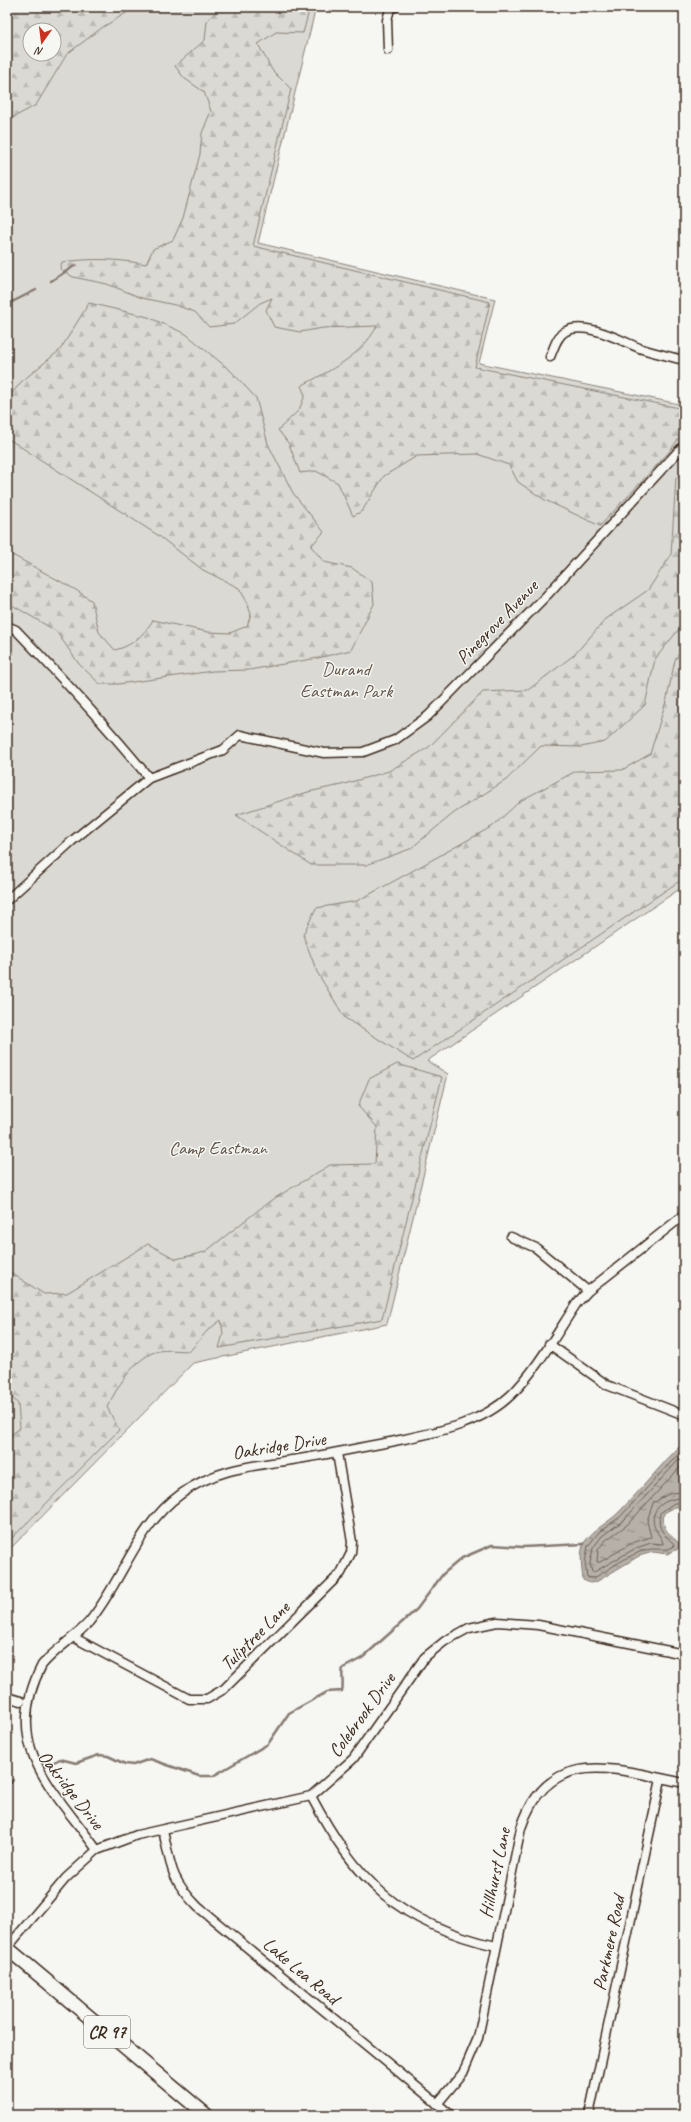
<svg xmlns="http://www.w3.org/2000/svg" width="691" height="2122" font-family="Caveat,sans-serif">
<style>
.green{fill:#dad9d3;stroke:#8a8278;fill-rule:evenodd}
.forest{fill:url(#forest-firs);stroke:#8a8278;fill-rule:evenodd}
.water{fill:url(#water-ripples);stroke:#857a71}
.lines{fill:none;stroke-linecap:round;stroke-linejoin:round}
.shore{stroke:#6c6056;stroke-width:1}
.stream{stroke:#857a71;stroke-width:2.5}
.street-casing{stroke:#3b2a1e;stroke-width:11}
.primary-casing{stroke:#3b2a1e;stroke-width:16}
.street{stroke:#f6f6f2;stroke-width:8}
.primary{stroke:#f6f6f2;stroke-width:13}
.labels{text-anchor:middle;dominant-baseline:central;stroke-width:3;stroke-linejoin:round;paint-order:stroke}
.shield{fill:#f6f6f2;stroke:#73675e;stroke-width:1}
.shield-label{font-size:18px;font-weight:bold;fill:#3b2a1e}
.street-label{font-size:19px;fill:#3b2a1e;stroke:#f6f6f2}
.park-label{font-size:19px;fill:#63564b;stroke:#f6f6f2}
</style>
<defs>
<pattern id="forest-firs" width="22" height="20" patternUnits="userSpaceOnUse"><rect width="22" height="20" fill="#dad9d3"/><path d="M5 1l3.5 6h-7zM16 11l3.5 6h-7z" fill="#bcbab5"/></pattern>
<pattern id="water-ripples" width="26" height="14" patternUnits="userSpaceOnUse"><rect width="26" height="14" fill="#b6b0a9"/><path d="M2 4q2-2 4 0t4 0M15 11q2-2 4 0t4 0" fill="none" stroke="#958f89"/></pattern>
</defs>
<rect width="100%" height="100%" fill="#f6f6f2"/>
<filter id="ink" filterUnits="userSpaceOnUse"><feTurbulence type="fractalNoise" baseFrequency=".025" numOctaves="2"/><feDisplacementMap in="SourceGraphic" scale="8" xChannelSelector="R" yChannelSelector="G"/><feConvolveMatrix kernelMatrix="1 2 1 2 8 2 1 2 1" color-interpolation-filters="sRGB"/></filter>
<g filter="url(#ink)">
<path class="green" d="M7 7H316L258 243 495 299 479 363 684 405V886L427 1061 448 1074 387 1324 193 1363 7 1552ZM30 30H54V54H30Z"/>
<g class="forest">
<path d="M7 7H136L103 27 67 54 36 105 7 121ZM30 30H54V54H30Z"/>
<path d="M220 7H310L303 33 276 32 258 44 272 70 291 89 253 246 490 302 475 367 684 409V431L669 452 600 526 545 500 518 482 509 465 477 454 417 456 384 476 362 511 353 516 338 483 316 471 300 473 289 444 278 430 299 410 305 395 301 386C329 371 362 356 377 326L323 328 300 332 274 327 266 310 272 298 260 303 234 324 209 327 195 312 175 305 142 298 107 284 73 277 60 269 62 262C94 258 114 259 146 264L153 249 173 240 183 218 200 154 202 133 211 111 204 92 184 78 175 66 205 40 207 21Z"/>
<path d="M89 303 148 317 186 334 231 371 256 398 268 444 293 493 324 532 311 546 324 562 352 568 372 582 374 604 351 650 318 658 249 670 213 671 118 684H100L79 664 56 631 7 602V552L76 590 92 601 99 632 115 650C132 646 144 635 153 620L208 632 230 633 247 626 251 614 246 600 239 588 203 570 159 536 7 438V400L21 382 60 350Z"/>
<path d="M684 469V623L655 659 645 705 605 742 581 747 541 746 506 780 454 813 410 849 366 865H311L236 815 308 792 341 785 389 771 429 747 483 692 528 690 574 655 606 619 648 590 671 555 676 478Z"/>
<path d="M684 646V878L413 1061 345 1018 317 972 303 935 316 908 357 901 396 880 493 826 520 801 576 771 622 770 650 754 667 698 675 660Z"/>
<path d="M397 1064 442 1077 382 1319 219 1348 223 1334 221 1320 207 1331 190 1351C179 1351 160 1348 150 1354 129 1366 118 1387 107 1407L119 1430 7 1543V1438L20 1428 18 1404 7 1391 8 1271 44 1294 67 1293 148 1244 176 1259 205 1252 270 1201 330 1165 375 1164 377 1127 358 1106 369 1079Z"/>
</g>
<path class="water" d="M684 1442V1507H675L664 1513C661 1528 668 1533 679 1543L678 1549 667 1554 653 1552 639 1556 596 1582 590 1583 583 1580C582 1569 579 1553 584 1543 593 1529 607 1524 619 1512 641 1490 661 1464 684 1442Z"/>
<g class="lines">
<g class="shore">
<path d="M684 1448 620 1517 599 1532 588 1546 585 1563 587 1577 594 1578C611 1568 628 1555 646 1550 656 1547 664 1552 673 1547L674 1544C663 1534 657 1528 660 1513L674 1503H684"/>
<path d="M684 1454 624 1520 602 1536 593 1548 590 1563 592 1572H594L636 1548 651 1543 663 1544C663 1539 655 1531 654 1525 649 1506 670 1497 684 1498"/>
<path d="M684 1463 627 1525 606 1540 598 1550 597 1562H600L632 1543 651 1537 647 1521 653 1503 670 1493 684 1492"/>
</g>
<g class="stream">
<path d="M51 281 76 265"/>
<path d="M7 303 14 301 36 290"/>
<path d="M42 1768 60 1759 76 1763 99 1755 108 1756 125 1764 133 1765 150 1759 199 1776H213L268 1744 289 1713 327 1692 342 1691C344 1683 341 1676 343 1668L362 1658 417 1609 443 1574 462 1558 492 1545 523 1547 584 1544"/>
<path d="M7 1787 13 1780"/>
</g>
<g class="street-casing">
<g id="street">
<path d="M388 50 387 20 390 9 395 7"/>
<path d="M550 357C554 348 557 335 566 331 587 321 621 341 642 349 656 353 670 357 684 360"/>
<path d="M7 626 16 630C62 678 107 726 149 778"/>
<path d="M7 900 72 841 149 778 223 750 240 735 324 753 363 752 395 740 428 716 472 671 547 595 684 445"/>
<path d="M511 1237 536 1248 588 1291"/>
<path d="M549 1344 607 1385 684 1415"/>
<path d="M73 1637 189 1699H207L224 1689 341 1573 351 1553 352 1542 337 1453"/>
<path d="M7 1697 21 1701"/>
<path d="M311 1796C356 1881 399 1924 496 1946"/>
<path d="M163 1830C171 1866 170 1879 198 1907L451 2115"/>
<path d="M97 1850C53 1788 0 1746 42 1665 56 1648 75 1638 89 1622 123 1581 136 1526 181 1494 215 1469 251 1466 292 1460 325 1455 357 1448 390 1442 432 1433 479 1426 511 1395 536 1371 558 1331 577 1303L588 1291 684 1215"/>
<path d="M7 1948 66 1878 97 1850 137 1835 311 1796 353 1759 425 1657 445 1641 469 1628 497 1622 538 1625 684 1654"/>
<path d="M437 2104 463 2073 478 2038 521 1828C549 1743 618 1770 684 1783"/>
<path d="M589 2115 661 1779"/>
</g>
</g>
<g class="primary-casing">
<path id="primary" d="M7 1948 206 2115"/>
</g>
<use href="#street" class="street"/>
<use href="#primary" class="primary"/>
</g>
</g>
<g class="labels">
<rect class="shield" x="84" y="2016" width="46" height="32" rx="3"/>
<g class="shield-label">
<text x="107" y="2032">CR 97</text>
</g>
<g class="street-label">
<text transform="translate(497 622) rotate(-46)">Pinegrove Avenue</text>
<text transform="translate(279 1446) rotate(-9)">Oakridge Drive</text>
<text transform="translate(255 1636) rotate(-45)">Tuliptree Lane</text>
<text transform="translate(362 1715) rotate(-54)">Colebrook Drive</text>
<text transform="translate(71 1790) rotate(52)">Oakridge Drive</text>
<text transform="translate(495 1873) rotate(-78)">Hillhurst Lane</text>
<text transform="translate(609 1943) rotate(-78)">Parkmere Road</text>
<text transform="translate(301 1971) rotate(40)">Lake Lea Road</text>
</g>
<g class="park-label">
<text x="346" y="669">Durand<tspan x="346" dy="22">Eastman Park</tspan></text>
<text x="218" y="1148">Camp Eastman</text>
</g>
</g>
<rect width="691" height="2122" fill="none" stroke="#f6f6f2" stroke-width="24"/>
<rect x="12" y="12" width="667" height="2098" fill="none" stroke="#3b2a1e" stroke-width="1.5" filter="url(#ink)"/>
<g transform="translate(42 42) rotate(194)"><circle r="19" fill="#f6f6f2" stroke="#aba49d"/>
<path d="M0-3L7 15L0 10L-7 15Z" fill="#c8321e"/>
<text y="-6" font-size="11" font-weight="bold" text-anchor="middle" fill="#3b2a1e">N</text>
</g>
</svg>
